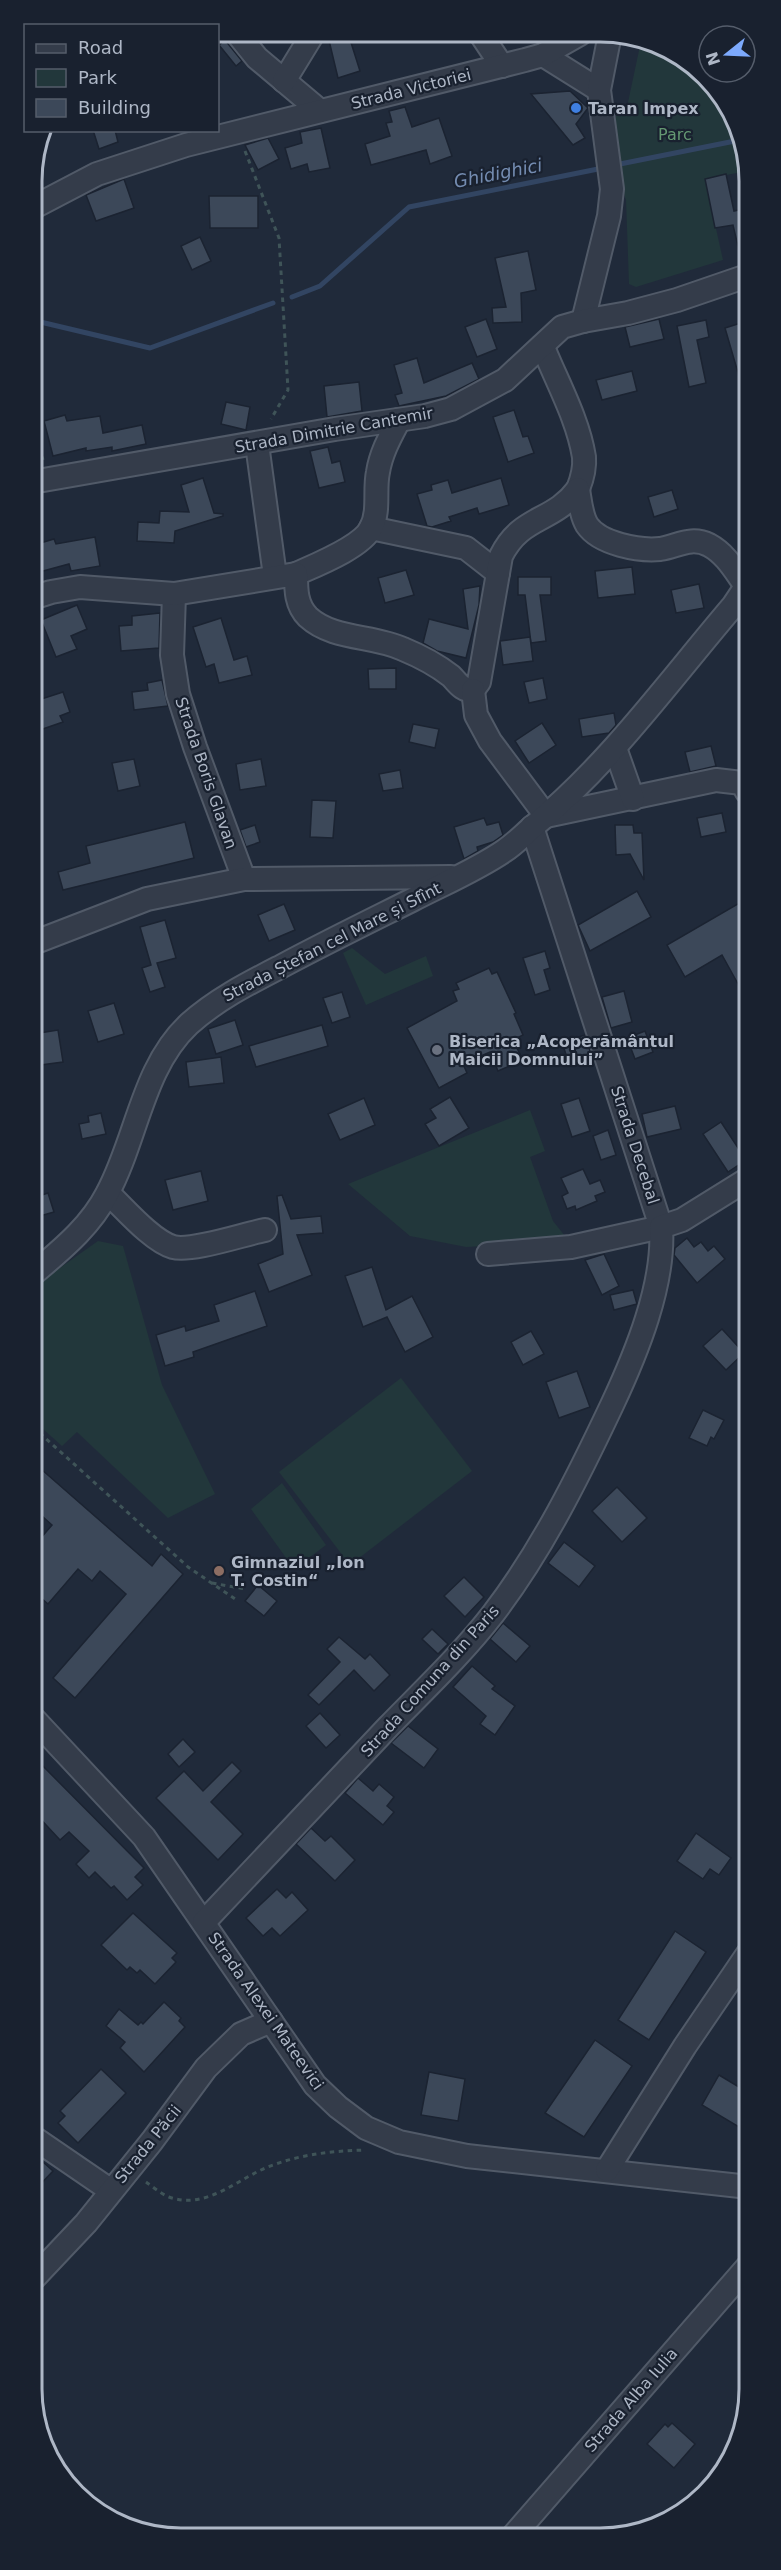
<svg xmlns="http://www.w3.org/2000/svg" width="781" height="2570" font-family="'DejaVu Sans',sans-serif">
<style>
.green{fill:#22373b}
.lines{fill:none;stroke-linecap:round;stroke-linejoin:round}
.stream{stroke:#324562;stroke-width:5}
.building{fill:#3c4859;stroke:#1b2331;stroke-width:1.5}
.minor-casing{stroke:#515a68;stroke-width:26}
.path{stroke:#3f5458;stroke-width:3;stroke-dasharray:4.5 4.5;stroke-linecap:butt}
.minor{stroke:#343c4a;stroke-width:22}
.shop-dot{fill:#3f7fe0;stroke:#19212f;stroke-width:2}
.worship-dot{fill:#6b7280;stroke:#19212f;stroke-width:2}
.education-dot{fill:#8d6e63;stroke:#19212f;stroke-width:2}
.labels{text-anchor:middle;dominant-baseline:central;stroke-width:4.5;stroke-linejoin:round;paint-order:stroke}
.street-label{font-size:16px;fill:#aeb7c6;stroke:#19212f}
.poi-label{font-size:16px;font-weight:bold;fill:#aeb7c6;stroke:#19212f;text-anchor:start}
.park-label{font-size:16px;fill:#649872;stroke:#19212f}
.water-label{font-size:18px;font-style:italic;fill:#748cb1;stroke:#19212f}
.rim{fill:none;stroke:#aeb7c6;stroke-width:3}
</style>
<rect width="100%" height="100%" fill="#202a3a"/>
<g class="green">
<path d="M641 41 706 76 747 152V171L705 179 723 260 636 287 629 284 626 200C620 184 608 130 616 116 618 112 623 109 627 107Z"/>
<path d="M352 948 385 974 426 956 433 976 366 1005 343 953Z"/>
<path d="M530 1110 545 1151 530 1157 553 1221 569 1241 466 1247 410 1236 348 1184Z"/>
<path d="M98 1241 123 1246 162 1385 215 1494 168 1518 77 1432 62 1446 33 1420V1287Z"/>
<path d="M401 1378 472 1471 350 1565 279 1472Z"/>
<path d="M282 1483 326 1545 294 1569 251 1509Z"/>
</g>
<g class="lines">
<g class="stream">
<path d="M615 165 740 140"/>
<path d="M292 297 320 286 409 207 603 168"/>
<path d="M32 320 150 348 273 303"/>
</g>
</g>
<g class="building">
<path d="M327 32 348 33 360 71 338 78Z"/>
<path d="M225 40 242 61 236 66 219 45Z"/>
<path d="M570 91 588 108 576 124 585 138 573 145 531 94Z"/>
<path d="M405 107 412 127 439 118 452 156 430 164 426 150 371 165 365 144 390 136 386 123 392 122 389 111Z"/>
<path d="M321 128 330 168 309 172 307 164 291 169 285 148 302 143 300 132Z"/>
<path d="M93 130H115L118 142 99 149Z"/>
<path d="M268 138 279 159 258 170 245 145Z"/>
<path d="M726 174 734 211 747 208V259H741L733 225 715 228 705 179Z"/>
<path d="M124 179 134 208 96 221 86 195Z"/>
<path d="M209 196H258V228H210Z"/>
<path d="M200 237 211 261 192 270 181 246Z"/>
<path d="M528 251 536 290 521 293 522 322 493 323 492 308 506 307 495 258Z"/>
<path d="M486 319 497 349 477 357 465 327Z"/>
<path d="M659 319 664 339 630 347 625 327Z"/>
<path d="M706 320 709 337 697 340 706 383 689 387 677 326Z"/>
<path d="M747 321V389L743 390 725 328Z"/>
<path d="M417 358 424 383 472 363 479 379 446 396 399 406 395 395 402 393 394 365Z"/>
<path d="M632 371 637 391 602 400 596 380Z"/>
<path d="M359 382 362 411 327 417 324 386Z"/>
<path d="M226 402 250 407 246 430 221 424Z"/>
<path d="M514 410 523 437 528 436 534 453 508 462 493 417Z"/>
<path d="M65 415 67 421 100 416 103 433 142 425 146 444 112 451V447L86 451V448L53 456 44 421Z"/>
<path d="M328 447 332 463 340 461 345 482 319 488 310 451Z"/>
<path d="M203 478 214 513 223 514V516L175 531 174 543 137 541 138 522 159 523 160 511 189 512 181 485Z"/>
<path d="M501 478 509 505 479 514 477 508 449 517 451 521 432 527 427 526 417 494 432 490 431 485 448 480 452 493Z"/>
<path d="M672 490 678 509 654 517 648 497Z"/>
<path d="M95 537 100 566 71 571 69 564 32 574V554L39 552 37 544 54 539 56 544Z"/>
<path d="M632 567 635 594 598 598 595 571Z"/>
<path d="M406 570 414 595 385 603 378 578Z"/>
<path d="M518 577H551V595H540L546 641 531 643 525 595H518Z"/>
<path d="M699 584 704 608 676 613 671 590Z"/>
<path d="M480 586 479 605 466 658 437 651 423 643 429 619 468 629 463 589Z"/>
<path d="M77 605 87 629 71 636 77 649 56 657 41 620Z"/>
<path d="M160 613 159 648 121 651 119 626 132 625V616Z"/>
<path d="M221 618 234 660 247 656 252 675 219 683 214 664 206 667 193 627Z"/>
<path d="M530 637 533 661 503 665 500 641Z"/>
<path d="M396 668V689H369L368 669Z"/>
<path d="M543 678 547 699 529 703 524 682Z"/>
<path d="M162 680 168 706 134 710 132 692 148 690 147 683Z"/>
<path d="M63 692 70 712 60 716 63 722 37 731 32 718V702Z"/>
<path d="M614 713 616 725 609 733 582 737 579 719Z"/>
<path d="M542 723 556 745 529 763 515 741Z"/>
<path d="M413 724 439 729 435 748 409 742Z"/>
<path d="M711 746 716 766 690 772 685 752Z"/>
<path d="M134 759 140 786 118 791 112 763Z"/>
<path d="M261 759 266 786 240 790 236 764Z"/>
<path d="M400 770 403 788 383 791 379 774Z"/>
<path d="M312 800 336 801 333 838 310 837Z"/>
<path d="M722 813 726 832 701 837 697 818Z"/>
<path d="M484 818 487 825 499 822 503 835 493 842 477 847 478 851 464 859 454 827Z"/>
<path d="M185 822 194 858 63 890 58 872 90 863 86 846Z"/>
<path d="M255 825 260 842 246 847 240 830Z"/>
<path d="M615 825H633L634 833H642L644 880 630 854 616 855Z"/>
<path d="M637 891 651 917 590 951 578 925Z"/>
<path d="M748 898V1002L722 955 685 977 667 945Z"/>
<path d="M284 904 295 930 269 941 258 915Z"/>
<path d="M165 920 176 958 157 963 165 987 150 992 142 968 151 965 140 927Z"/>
<path d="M545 951 550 968 544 970 550 990 535 995 523 958Z"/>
<path d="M489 968 492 974 497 972 516 1013 514 1014 523 1035 513 1040 523 1060 498 1071 490 1052 463 1064 467 1073 439 1088 407 1028 457 1001 453 991 459 989 456 983Z"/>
<path d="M624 991 632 1022 611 1028 602 997Z"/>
<path d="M342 992 350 1017 332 1023 323 998Z"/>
<path d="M114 1003 124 1034 98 1042 88 1011Z"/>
<path d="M235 1020 243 1045 216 1054 208 1029Z"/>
<path d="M322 1025 328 1046 256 1067 249 1046Z"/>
<path d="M58 1030 63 1062 33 1066V1034Z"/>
<path d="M645 1031 653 1052 635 1059 627 1038Z"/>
<path d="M585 1035 591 1054 568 1061 562 1042Z"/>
<path d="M221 1057 224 1083 189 1087 186 1062Z"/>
<path d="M450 1097 469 1128 439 1146 425 1124 436 1118 430 1109Z"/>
<path d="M364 1098 375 1125 340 1140 328 1114Z"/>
<path d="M579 1098 590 1131 572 1137 561 1104Z"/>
<path d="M675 1106 681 1129 647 1137 642 1114Z"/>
<path d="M101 1113 106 1134 82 1139 79 1124 89 1122 88 1116Z"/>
<path d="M721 1122 746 1160 728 1172 703 1134Z"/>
<path d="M608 1130 616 1155 601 1160 593 1136Z"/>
<path d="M583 1169 590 1184 600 1180 605 1192 595 1196 597 1201 576 1210 575 1206 567 1209 562 1196 568 1193 561 1178Z"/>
<path d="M201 1171 208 1201 173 1210 165 1180Z"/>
<path d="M48 1193 54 1212 33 1218V1198Z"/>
<path d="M282 1195 291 1219 321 1216 323 1233 297 1235 312 1275 269 1292 258 1264 283 1254 277 1196Z"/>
<path d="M687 1238 694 1247 701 1242 708 1251 714 1246 725 1259 697 1283 674 1255 675 1248Z"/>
<path d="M604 1254 619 1286 602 1295 585 1260Z"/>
<path d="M372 1267 386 1310 412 1296 433 1337 405 1352 387 1317 363 1327 345 1276Z"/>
<path d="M633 1290 637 1304 614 1310 610 1295Z"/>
<path d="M255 1291 267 1326 193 1352 194 1357 165 1366 156 1335 185 1326 186 1331 219 1321 214 1305Z"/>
<path d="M722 1329 744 1353 726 1370 703 1346Z"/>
<path d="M531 1331 544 1354 523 1365 511 1342Z"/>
<path d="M577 1371 590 1407 559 1418 546 1382Z"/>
<path d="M703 1410 724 1420 714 1439 711 1437 707 1446 689 1438Z"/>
<path d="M33 1462 152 1566 161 1554 183 1574 75 1698 53 1678 126 1594 100 1571 92 1581 78 1569 48 1604 33 1591V1547L52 1525 33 1508Z"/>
<path d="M617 1487 647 1518 622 1542 592 1511Z"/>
<path d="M564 1542 595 1566 579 1587 548 1563Z"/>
<path d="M464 1577 484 1597 465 1617 444 1596Z"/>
<path d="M258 1585 277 1601 264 1616 245 1601Z"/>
<path d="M503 1623 530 1646 516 1662 490 1639Z"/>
<path d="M432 1629 448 1644 438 1654 422 1639Z"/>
<path d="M339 1637 365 1659 370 1654 390 1675 374 1691 354 1670 319 1705 308 1695 340 1662 327 1649Z"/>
<path d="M472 1666 495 1686 492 1689 515 1706 495 1735 480 1724 486 1716 453 1687Z"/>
<path d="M320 1713 340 1735 326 1748 306 1726Z"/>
<path d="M408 1726 438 1749 424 1768 391 1743Z"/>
<path d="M183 1739 195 1752 179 1767 168 1754Z"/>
<path d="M34 1757 144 1868 135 1877 143 1885 127 1900 114 1886 111 1888 95 1872 89 1878 76 1864 89 1851 69 1832 60 1840 34 1812Z"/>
<path d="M232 1762 241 1771 211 1802 243 1834 218 1860 156 1798 184 1771 203 1791Z"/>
<path d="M358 1778 373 1791 379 1784 394 1797 387 1806 394 1812 383 1825 345 1793Z"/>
<path d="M311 1828 325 1841 331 1836 355 1860 335 1881 296 1844Z"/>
<path d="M696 1833 731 1858 719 1875 710 1869 703 1879 677 1861Z"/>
<path d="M277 1889 286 1898 292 1892 308 1910 280 1936 272 1928 263 1936 246 1918Z"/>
<path d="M133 1913 177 1953 172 1958 176 1962 155 1984 140 1970 137 1973 130 1967 127 1970 101 1945Z"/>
<path d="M675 1931 706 1952 649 2040 618 2020Z"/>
<path d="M164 2002 181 2018 179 2021 185 2027 144 2072 120 2048 125 2042 106 2026 119 2009 138 2025 141 2022 143 2024Z"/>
<path d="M595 2040 632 2066 584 2137 545 2113Z"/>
<path d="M101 2069 126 2093 78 2143 58 2123 65 2116 60 2111Z"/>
<path d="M429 2072 465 2079 458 2121 421 2115Z"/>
<path d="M719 2075 749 2093V2133L702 2105Z"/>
<path d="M34 2154 53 2171 34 2191Z"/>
<path d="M672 2423 695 2444 674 2468 647 2444 665 2424 668 2427Z"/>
</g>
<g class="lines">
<g class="minor-casing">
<g id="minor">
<path d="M236 32 257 58 320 111"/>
<path d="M480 33 502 66"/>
<path d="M543 55 599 90"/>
<path d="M284 81 314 32"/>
<path d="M32 208 97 174 186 145 525 60 543 55 580 34"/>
<path d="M583 321 609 216 612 189 599 90 610 34"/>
<path d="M543 347C557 382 578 419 584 457 585 468 582 479 578 489"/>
<path d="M257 444 275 576"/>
<path d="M32 482 335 429 425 416 451 409 505 380 562 327 583 321 628 313 677 300 747 276"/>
<path d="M371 528 466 548 498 573"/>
<path d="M296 574C316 565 362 547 371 528 380 511 374 490 378 472 381 453 390 437 399 420"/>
<path d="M174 594 172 655 178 694 195 747 244 879"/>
<path d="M32 598 51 592 80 587 174 594 296 574C296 590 296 605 308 617 333 640 373 635 403 649 420 656 437 665 451 676 458 683 462 691 473 690L479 682 501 556C521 515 553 523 578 489 580 501 581 515 587 525 600 544 639 551 660 549 678 546 691 536 709 545 726 554 735 571 746 586"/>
<path d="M473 690 476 715 490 741 546 816 716 780 742 783 747 792"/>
<path d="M615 748 633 799"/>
<path d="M33 943 147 899 244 879 451 877"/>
<path d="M108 1193C124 1208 152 1241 173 1247 192 1252 244 1234 265 1230"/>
<path d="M488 1254 571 1247 661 1227 532 827"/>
<path d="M33 1274C61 1250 90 1227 107 1194 137 1139 142 1068 189 1024 217 999 249 983 282 966 325 943 368 922 412 900 443 884 476 870 504 851 516 843 525 833 535 825 611 762 669 681 733 606L747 585"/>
<path d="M34 1719 144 1837 315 2085 338 2107 366 2128 399 2142 467 2156 749 2187"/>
<path d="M204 1922C265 1857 327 1792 388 1727 424 1690 462 1654 493 1614 542 1550 578 1477 612 1405 636 1354 665 1284 661 1227L682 1220 748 1179"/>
<path d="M34 2138 110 2190"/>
<path d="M607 2170 685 2046 749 1952"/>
<path d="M34 2278 86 2223 152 2141 206 2068 241 2034 271 2021"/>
<path d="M513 2536 749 2265"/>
</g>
</g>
<g class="path">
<path d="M629 43 657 49"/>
<path d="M245 151 279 238 288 390 271 419"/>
<path d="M32 422 43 460"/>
<path d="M33 1427 188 1567 238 1601"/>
<path d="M212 1583 245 1589"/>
<path d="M146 2182C153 2187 161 2194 169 2197 208 2211 240 2176 273 2165 303 2154 333 2151 365 2150"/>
</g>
<use href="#minor" class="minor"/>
</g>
<circle class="shop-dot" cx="576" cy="108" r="6"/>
<circle class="worship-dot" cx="437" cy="1050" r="6"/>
<circle class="education-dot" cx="219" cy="1571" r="6"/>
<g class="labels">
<g class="street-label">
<text transform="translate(411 89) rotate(-14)">Strada Victoriei</text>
<text transform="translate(334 430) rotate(-10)">Strada Dimitrie Cantemir</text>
<text transform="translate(206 773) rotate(71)">Strada Boris Glavan</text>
<text transform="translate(332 942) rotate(-27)">Strada Ștefan cel Mare și Sfînt</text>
<text transform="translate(635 1145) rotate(72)">Strada Decebal</text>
<text transform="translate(430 1681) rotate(-48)">Strada Comuna din Paris</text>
<text transform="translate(266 2011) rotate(55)">Strada Alexei Mateevici</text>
<text transform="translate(148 2144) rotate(-51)">Strada Păcii</text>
<text transform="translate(631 2400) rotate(-49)">Strada Alba Iulia</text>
</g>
<g class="poi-label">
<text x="588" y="108">Taran Impex</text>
<text x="449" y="1041">Biserica „Acoperământul<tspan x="449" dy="18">Maicii Domnului”</tspan></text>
<text x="231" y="1562">Gimnaziul „Ion<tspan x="231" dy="18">T. Costin“</tspan></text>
</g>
<g class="park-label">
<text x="675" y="134">Parc</text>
</g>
<g class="water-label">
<text transform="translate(498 173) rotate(-11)">Ghidighici</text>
</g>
</g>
<path d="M0 0H781V2570H0ZM181 42H600A139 139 0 0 1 739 181V2389A139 139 0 0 1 600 2528H181A139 139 0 0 1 42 2389V181A139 139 0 0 1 181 42Z" fill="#19212f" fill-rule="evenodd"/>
<path class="rim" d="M181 42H600A139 139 0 0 1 739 181V2389A139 139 0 0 1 600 2528H181A139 139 0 0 1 42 2389V181A139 139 0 0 1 181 42Z"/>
<rect x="24" y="24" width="195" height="108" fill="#19212f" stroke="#555d6b" stroke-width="1.5"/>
<rect x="36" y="44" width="30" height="9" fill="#343c4a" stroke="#555d6b" stroke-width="1.5"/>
<text x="78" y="54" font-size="18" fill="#aeb7c6">Road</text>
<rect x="36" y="69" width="30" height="18" fill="#22373b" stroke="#555d6b" stroke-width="1.5"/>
<text x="78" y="84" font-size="18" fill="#aeb7c6">Park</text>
<rect x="36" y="99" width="30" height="18" fill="#3c4859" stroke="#555d6b" stroke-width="1.5"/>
<text x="78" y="114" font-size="18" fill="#aeb7c6">Building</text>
<g transform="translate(727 54) rotate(252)"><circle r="28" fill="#19212f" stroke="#555d6b" stroke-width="1.5"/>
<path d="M0-4.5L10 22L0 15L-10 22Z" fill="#7daafd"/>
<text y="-9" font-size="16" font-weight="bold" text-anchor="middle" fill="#aeb7c6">N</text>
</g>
</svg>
